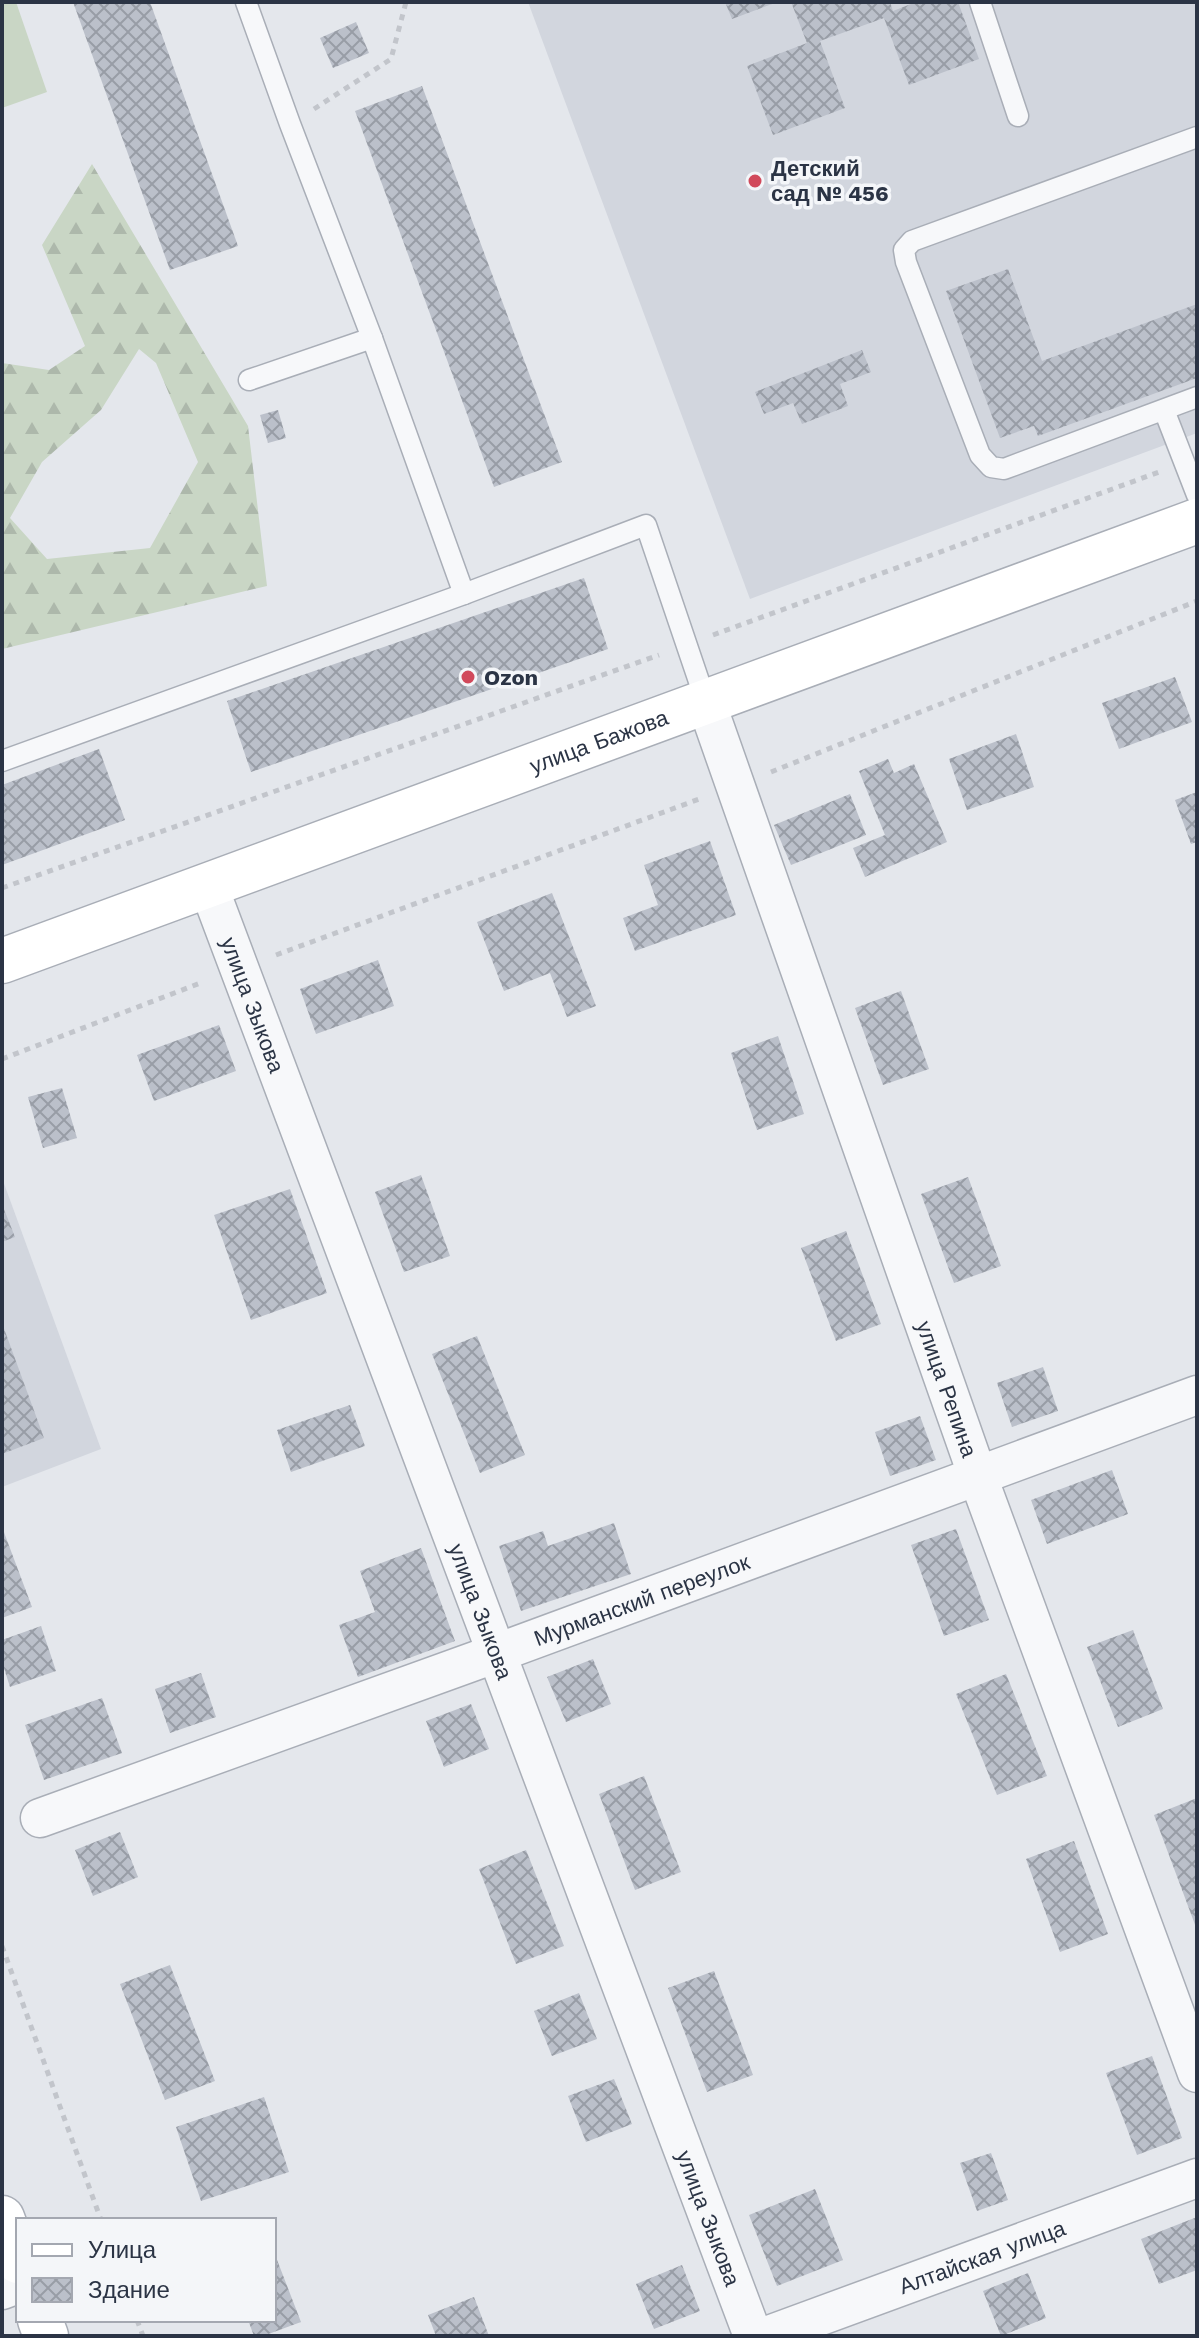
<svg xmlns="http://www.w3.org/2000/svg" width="1199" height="2338" font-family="'Work Sans',sans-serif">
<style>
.built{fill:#d2d6de}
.forest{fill:url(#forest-firs);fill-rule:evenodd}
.pitch{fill:#c9d6c5}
.building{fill:url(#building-cross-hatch)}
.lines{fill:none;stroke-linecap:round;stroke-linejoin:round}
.service-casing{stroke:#a9aeb7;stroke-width:23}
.minor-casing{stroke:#a9aeb7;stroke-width:41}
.secondary-casing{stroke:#a9aeb7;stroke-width:47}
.path{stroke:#c2c5cb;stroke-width:5;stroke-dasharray:6 6;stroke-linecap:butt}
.service{stroke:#f7f8fa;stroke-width:20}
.minor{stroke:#f7f8fa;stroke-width:38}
.secondary{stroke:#fff;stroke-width:44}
.poi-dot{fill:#d1495b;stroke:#f4f6f9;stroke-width:3}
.labels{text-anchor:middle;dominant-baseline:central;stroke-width:7;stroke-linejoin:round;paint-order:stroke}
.poi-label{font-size:22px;font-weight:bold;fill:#2b3445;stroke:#f4f6f9;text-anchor:start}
.street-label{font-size:22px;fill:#2b3445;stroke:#f4f6f9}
</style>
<defs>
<pattern id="forest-firs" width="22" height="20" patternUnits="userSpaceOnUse" patternTransform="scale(2)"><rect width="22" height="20" fill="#c9d6c5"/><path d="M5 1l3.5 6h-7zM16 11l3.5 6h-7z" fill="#adb8ab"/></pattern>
<pattern id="building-cross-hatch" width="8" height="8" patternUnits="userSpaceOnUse" patternTransform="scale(2)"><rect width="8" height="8" fill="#bbc0ca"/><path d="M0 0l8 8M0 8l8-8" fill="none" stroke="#989da6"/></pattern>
</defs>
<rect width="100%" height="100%" fill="#e4e7ec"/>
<g class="built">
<path d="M528 2H1197V433L750 599Z"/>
<path d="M2 1178 101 1449 2 1487Z"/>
</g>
<path class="forest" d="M92 164 248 426 267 586 2 649V363L49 370 85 346 42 245ZM139 349 156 363 198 462 150 548 47 559 10 518 42 462 101 410Z"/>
<path class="pitch" d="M2 2H16L47 92 2 108Z"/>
<g class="building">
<path d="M73 2H150L238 246 170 270Z"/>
<path d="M725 2H777L732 19Z"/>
<path d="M791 2H890L893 11 916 2H958L979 59 909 85 884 18 820 41 845 108 773 135 747 66 807 43Z"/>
<path d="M356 22 369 53 333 68 320 38Z"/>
<path d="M422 86 562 462 494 487 355 111Z"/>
<path d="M1008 269 1042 361 1197 304V378L1038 436 1034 426 1000 438 946 291Z"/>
<path d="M862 350 871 372 840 384 848 406 802 424 793 403 764 414 755 392Z"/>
<path d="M278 410 286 438 268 443 260 415Z"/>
<path d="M584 578 608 649 251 772 227 701Z"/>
<path d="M1175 677 1192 722 1119 749 1102 703Z"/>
<path d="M1016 734 1034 787 967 810 949 759Z"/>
<path d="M99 749 125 820 2 865V785Z"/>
<path d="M888 759 894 773 914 764 947 842 865 877 853 848 885 835 859 771Z"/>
<path d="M1197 792V842L1191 844 1175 800Z"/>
<path d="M850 794 866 835 791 865 774 825Z"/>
<path d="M710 841 736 915 635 951 623 918 658 905 644 865Z"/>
<path d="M552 893 596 1006 567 1017 550 973 504 991 477 922Z"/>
<path d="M378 960 394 1006 316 1034 300 989Z"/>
<path d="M901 991 929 1069 883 1085 855 1008Z"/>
<path d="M219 1025 236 1071 154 1101 137 1055Z"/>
<path d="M778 1036 804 1114 757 1130 731 1053Z"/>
<path d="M62 1088 77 1138 43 1148 28 1097Z"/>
<path d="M421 1175 450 1256 404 1272 375 1192Z"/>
<path d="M968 1177 1001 1266 954 1283 921 1194Z"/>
<path d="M290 1189 327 1293 251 1320 214 1215Z"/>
<path d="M2 1204 15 1237 2 1242Z"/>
<path d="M846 1231 881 1324 836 1341 801 1248Z"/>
<path d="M2 1323 44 1438 2 1454Z"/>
<path d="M477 1336 525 1455 480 1473 432 1354Z"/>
<path d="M1043 1367 1058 1411 1012 1427 997 1383Z"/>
<path d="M350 1405 365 1446 291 1472 277 1430Z"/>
<path d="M920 1416 936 1460 890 1476 875 1432Z"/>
<path d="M1112 1470 1128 1514 1047 1544 1031 1500Z"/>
<path d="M614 1523 631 1574 521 1611 499 1546 543 1531 548 1546Z"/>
<path d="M2 1527 32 1607 2 1618Z"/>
<path d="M956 1529 989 1620 944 1636 911 1545Z"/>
<path d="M421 1548 455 1641 358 1677 339 1625 375 1612 360 1571Z"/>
<path d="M41 1626 56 1671 10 1687 2 1662V1640Z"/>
<path d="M1133 1630 1163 1709 1118 1727 1087 1647Z"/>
<path d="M593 1659 611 1704 566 1722 547 1677Z"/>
<path d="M201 1673 216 1717 170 1733 155 1689Z"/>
<path d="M1006 1674 1047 1776 997 1795 956 1694Z"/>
<path d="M102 1698 122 1753 44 1780 25 1725Z"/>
<path d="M471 1704 489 1749 444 1767 426 1721Z"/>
<path d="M644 1776 681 1872 635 1890 599 1794Z"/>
<path d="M1197 1798V1930L1154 1815Z"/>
<path d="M120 1832 138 1877 93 1896 75 1850Z"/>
<path d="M1074 1841 1108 1934 1060 1952 1026 1859Z"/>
<path d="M526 1850 564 1946 516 1964 479 1869Z"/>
<path d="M170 1965 215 2081 165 2100 120 1984Z"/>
<path d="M714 1971 753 2075 707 2092 668 1988Z"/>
<path d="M579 1993 597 2039 552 2056 534 2011Z"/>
<path d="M1152 2056 1182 2138 1137 2155 1106 2073Z"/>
<path d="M614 2079 632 2124 586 2142 568 2096Z"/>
<path d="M264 2097 289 2172 201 2201 176 2127Z"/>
<path d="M991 2153 1008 2200 977 2211 960 2163Z"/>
<path d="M815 2189 843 2260 777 2286 749 2215Z"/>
<path d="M1197 2217V2270L1159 2284 1141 2239Z"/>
<path d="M274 2252 301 2322 263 2336H254L248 2320H274Z"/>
<path d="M682 2265 700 2311 654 2329 636 2284Z"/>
<path d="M1028 2273 1046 2318 1001 2336 983 2291Z"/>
<path d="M474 2297 489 2336H436L428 2315Z"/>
</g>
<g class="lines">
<g class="service-casing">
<g id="service">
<path d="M246 2 290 124 372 338 464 594"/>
<path d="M980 2 1018 116"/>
<path d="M1197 137 912 241 904 250 906 262 980 455 991 467 1004 469 1197 397"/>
<path d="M249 380 372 338"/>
<path d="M1164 410 1197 495"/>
<path d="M2 761 464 594 646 525 706 702"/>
</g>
</g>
<g class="minor-casing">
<g id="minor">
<path id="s1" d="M706 702 978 1477 1197 2073"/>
<path id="s2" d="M208 885 753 2336"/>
<path id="s3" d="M40 1818 497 1653 1197 1395"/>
<path d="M2 2290 18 2284"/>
<path id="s4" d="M766 2336 1197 2178"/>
</g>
</g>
<g class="secondary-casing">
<g id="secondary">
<path id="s5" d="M2 961 1197 521"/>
<path d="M2 2218 18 2261"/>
<path d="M40 2320 46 2336"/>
</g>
</g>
<g class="path">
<path d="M314 109 391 59 406 2"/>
<path d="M713 635 1159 472"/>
<path d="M771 772 1197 601"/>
<path d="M2 888 659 655"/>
<path d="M276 955 702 798"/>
<path d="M2 1059 203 982"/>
<path d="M2 1946 101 2220"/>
<path d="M137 2320 143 2336"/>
</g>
<use href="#service" class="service"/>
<use href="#minor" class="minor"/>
<use href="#secondary" class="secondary"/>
</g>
<g class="poi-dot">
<circle cx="755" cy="181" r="8"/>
<circle cx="468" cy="677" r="8"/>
</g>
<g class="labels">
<g class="poi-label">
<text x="771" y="168">Детский<tspan x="771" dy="25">сад № 456</tspan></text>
<text x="484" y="677">Ozon</text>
</g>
<g class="street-label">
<text stroke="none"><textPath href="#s5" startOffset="636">улица Бажова</textPath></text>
<text stroke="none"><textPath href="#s2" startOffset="128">улица Зыкова</textPath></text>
<text stroke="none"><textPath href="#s1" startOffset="728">улица Репина</textPath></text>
<text stroke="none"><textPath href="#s3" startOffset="640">Мурманский переулок</textPath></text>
<text stroke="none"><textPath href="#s2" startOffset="776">улица Зыкова</textPath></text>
<text stroke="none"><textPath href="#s2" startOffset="1424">улица Зыкова</textPath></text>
<text stroke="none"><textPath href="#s4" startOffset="230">Алтайская улица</textPath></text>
</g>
</g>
<rect width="1199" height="2338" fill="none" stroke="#2b3445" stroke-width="8"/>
<rect x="16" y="2218" width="260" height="104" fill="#f4f6f9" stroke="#a4a8b1" stroke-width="2"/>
<rect x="32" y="2244" width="40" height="12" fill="#ffffff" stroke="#a4a8b1" stroke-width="2"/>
<text x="88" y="2258" font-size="24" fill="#2b3445">Улица</text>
<rect x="32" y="2278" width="40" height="24" fill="url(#building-cross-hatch)" stroke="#a4a8b1" stroke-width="2"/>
<text x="88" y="2298" font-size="24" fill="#2b3445">Здание</text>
</svg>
